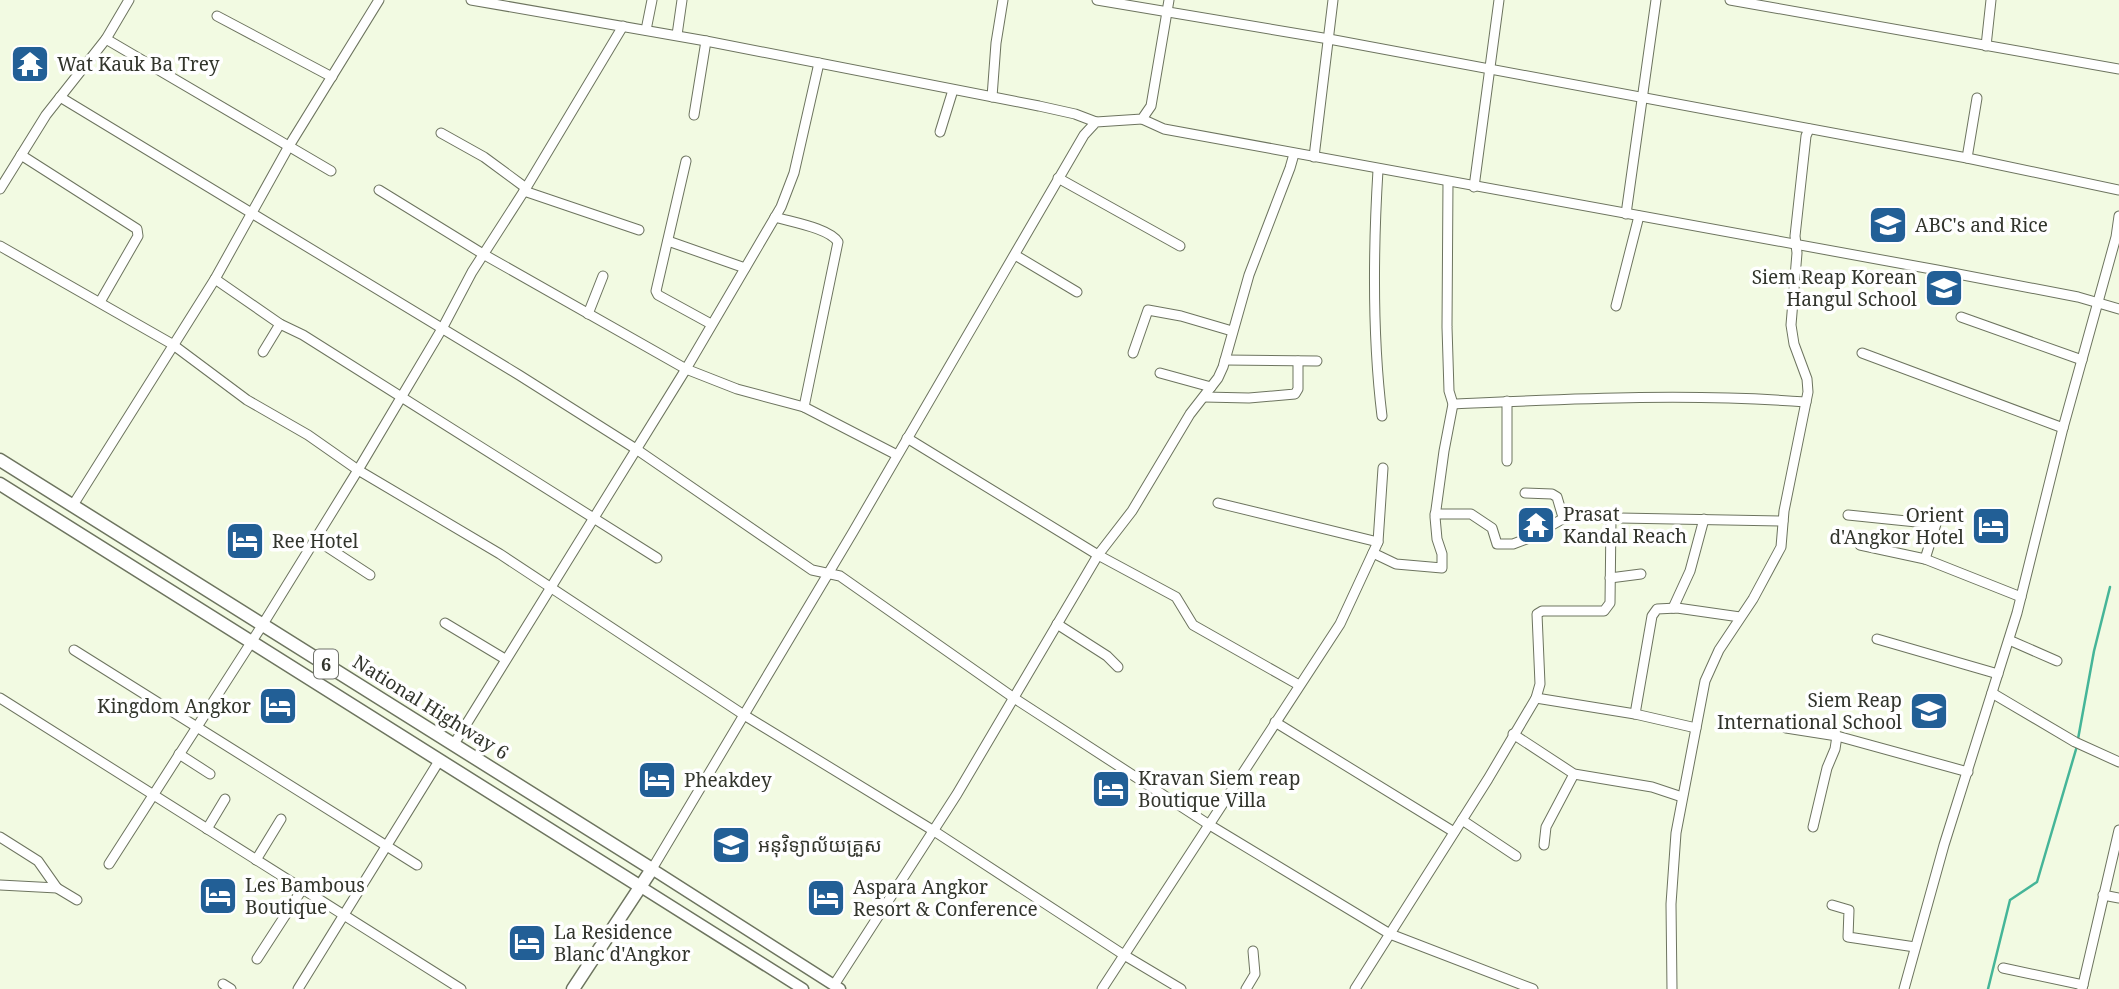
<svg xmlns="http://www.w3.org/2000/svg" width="2119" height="989" font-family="'Noto Serif','Noto Sans Khmer',serif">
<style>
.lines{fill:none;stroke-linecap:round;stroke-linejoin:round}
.stream{stroke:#45b598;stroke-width:2.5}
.minor-casing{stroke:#6d745f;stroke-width:11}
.major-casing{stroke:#6d745f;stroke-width:13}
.highway-casing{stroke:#6d745f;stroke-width:15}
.minor{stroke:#fff;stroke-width:9}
.major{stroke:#fff;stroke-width:10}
.highway{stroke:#fff;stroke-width:12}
.labels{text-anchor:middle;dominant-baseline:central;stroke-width:7;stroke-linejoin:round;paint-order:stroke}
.shield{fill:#fff;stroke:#70726b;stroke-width:2}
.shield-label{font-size:18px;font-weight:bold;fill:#32352c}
.poi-label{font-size:19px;fill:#32352c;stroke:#fff;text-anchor:start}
.street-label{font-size:19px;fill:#32352c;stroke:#fff}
</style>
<rect width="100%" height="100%" fill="#f2fae2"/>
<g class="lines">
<g class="stream">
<path d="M2078 739 2094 651 2110 587"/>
<path d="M1988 989 2010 900 2037 882 2077 746"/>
</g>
<g class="minor-casing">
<g id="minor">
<path d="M471 0 706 41 1039 106 1075 114 1096 122"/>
<path d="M1097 0 1329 39 1967 158 2119 190"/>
<path d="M1730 0 2119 69"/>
<path d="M217 16 332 77"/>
<path d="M646 30 652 0"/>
<path d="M677 35 682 0"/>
<path d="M106 39 331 171"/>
<path d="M1986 46 1991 0"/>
<path d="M60 97 519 375 636 449 812 570 840 576 1014 698 1208 824 1390 934 1533 989"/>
<path d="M992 97 996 43 1003 0"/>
<path d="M694 115 706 41"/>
<path d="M1142 119 1164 129 1937 270 2078 297 2119 309"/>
<path d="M940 132 953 90"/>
<path d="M441 133 484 157 526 188"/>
<path d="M21 155 137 229 138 236 100 302"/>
<path d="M1314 157 1333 0"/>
<path d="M1967 158 1977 98"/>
<path d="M686 161 656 291 658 295 711 324"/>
<path d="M1378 170C1373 252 1372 334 1382 416"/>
<path d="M1058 178 1180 246"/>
<path d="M1474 187 1499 0"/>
<path d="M0 189 46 115 106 39 129 0"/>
<path d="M379 190 483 254 686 369 737 389 804 407 897 455"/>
<path d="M524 191 639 230"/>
<path d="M1626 214 1656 0"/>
<path d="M775 217C791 222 829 228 838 242L804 407"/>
<path d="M668 241 745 268"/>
<path d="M0 246 172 344 247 400 308 435 358 470 500 554 744 715 934 831 1124 955 1181 989"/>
<path d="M1015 255 1077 292"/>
<path d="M215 279 280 324 303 335 657 558"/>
<path d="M1616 306 1639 216"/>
<path d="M588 314 603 276"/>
<path d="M1961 317 2082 360"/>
<path d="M263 352 280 324"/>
<path d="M1133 353 1148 310 1181 316 1232 331"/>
<path d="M1862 353 2063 428"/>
<path d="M1225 360 1317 361"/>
<path d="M1160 373 1211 387"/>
<path d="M1204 397 1249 398 1295 394 1298 389V361"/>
<path d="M1453 404C1570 399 1689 393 1806 402"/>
<path d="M907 438 1098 555 1176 597 1193 625 1299 685"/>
<path d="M1507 461V401"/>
<path d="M1525 493 1552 494 1557 497 1562 514 1566 517"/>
<path d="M1218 503 1378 542"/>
<path d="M73 505 215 279 289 146 379 0"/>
<path d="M1435 514H1471L1492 528 1497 544H1513L1529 538 1566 517 1783 521"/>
<path d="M1848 515 1936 524 1925 559"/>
<path d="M315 539 370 575"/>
<path d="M1860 545 1925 559 2021 597"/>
<path d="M1373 553 1396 564 1442 568V554L1437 539 1435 517 1444 451 1453 404 1449 391 1447 327 1448 182"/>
<path d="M1610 578 1641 574"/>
<path d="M1673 608 1690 571 1704 519"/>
<path d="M445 623 505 659"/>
<path d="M1057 624 1107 656 1118 667"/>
<path d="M1877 639 1998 674"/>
<path d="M2009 640 2057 661"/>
<path d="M74 650 417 865"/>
<path d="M1992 693 2075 742 2119 762"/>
<path d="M0 698 461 989"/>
<path d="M1536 698 1635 714 1696 728"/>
<path d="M1635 714 1652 616 1657 609 1677 608 1740 617"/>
<path d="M1275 722 1454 832"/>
<path d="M1786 728 1837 736 1968 772"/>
<path d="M1513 734 1574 774 1652 787 1682 797"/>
<path d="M454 744 686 369 781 207 794 173 819 63"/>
<path d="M179 754 210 774"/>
<path d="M1462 820 1516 856"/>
<path d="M1813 827 1827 768 1835 749 1837 736"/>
<path d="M207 829 225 799"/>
<path d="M0 837 38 861 57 888"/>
<path d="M1544 845 1546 827 1574 774"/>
<path d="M256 860 281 819"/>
<path d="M109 864 263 624 358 470 443 327 472 272 526 188 623 26"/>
<path d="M652 869 853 532 1084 135 1096 122 1142 119 1151 106 1169 0"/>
<path d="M0 885 57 888 77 900"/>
<path d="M2103 895 2119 898"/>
<path d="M1832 905 1849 910 1848 937 1915 947"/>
<path d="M257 959 303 888"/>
<path d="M2003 968 2083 985"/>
<path d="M223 984 231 989"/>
<path d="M834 985 957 794 1098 555 1132 511 1190 414 1218 378 1223 367 1249 275 1290 168 1294 154"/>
<path d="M298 989 439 761"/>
<path d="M1102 989 1340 624 1378 542 1383 468"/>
<path d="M1246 989 1255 974 1253 951"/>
<path d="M1355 989 1488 779 1536 698 1540 684 1537 614 1542 611H1604L1610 603 1611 519"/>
<path d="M1672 989 1671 904 1676 833 1705 681 1719 650 1753 599 1781 547 1784 511 1808 392 1807 379 1794 344 1791 325 1797 253 1795 236 1806 136 1809 129"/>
<path d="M1904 989 1944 845 2017 613 2063 428 2116 237 2119 216"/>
<path d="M2082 989 2119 830"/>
</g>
</g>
<g class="major-casing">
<g id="major">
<path d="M652 869 840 989"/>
<path d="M641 887 803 989"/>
</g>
</g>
<g class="highway-casing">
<g id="highway">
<path d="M0 460 652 869 573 989"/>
<path d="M0 484 641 887"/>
</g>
</g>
<use href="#minor" class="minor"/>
<use href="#major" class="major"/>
<use href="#highway" class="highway"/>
</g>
<defs>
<g id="temple-square" transform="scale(2.0125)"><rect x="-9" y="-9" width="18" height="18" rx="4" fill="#225f96" stroke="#fff"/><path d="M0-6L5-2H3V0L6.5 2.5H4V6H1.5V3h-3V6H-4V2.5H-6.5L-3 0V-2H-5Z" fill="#fff"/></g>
<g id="school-square" transform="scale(2.0125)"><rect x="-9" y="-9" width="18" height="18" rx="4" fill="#225f96" stroke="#fff"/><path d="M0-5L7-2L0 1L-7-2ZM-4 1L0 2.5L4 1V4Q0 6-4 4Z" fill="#fff"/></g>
<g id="hotel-square" transform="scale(2.0125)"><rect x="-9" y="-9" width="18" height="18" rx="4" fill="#225f96" stroke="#fff"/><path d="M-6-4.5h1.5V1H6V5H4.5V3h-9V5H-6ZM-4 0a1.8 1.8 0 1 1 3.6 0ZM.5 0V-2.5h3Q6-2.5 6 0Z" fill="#fff"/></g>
</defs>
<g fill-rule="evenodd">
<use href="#temple-square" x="30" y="64"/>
<use href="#school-square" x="1888" y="225"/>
<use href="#school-square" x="1944" y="288"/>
<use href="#temple-square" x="1536" y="525"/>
<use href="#hotel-square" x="1991" y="526"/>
<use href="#hotel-square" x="245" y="541"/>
<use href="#hotel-square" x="278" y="706"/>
<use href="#school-square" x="1929" y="711"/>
<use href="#hotel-square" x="657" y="780"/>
<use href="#hotel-square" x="1111" y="789"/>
<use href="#school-square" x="731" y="845"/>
<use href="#hotel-square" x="218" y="896"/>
<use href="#hotel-square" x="826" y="898"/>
<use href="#hotel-square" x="527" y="943"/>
</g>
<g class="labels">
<rect class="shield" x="314" y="649.5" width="24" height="29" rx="5"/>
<g class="shield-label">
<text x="326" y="664">6</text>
</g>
<g class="poi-label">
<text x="57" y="64">Wat Kauk Ba Trey</text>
<text x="1915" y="225">ABC's and Rice</text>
<text x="1917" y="277" text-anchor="end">Siem Reap Korean<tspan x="1917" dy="22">Hangul School</tspan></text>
<text x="1563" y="514">Prasat<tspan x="1563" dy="22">Kandal Reach</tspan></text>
<text x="1964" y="515" text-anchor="end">Orient<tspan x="1964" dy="22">d'Angkor Hotel</tspan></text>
<text x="272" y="541">Ree Hotel</text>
<text x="1902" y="700" text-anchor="end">Siem Reap<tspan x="1902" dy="22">International School</tspan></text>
<text x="251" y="706" text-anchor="end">Kingdom Angkor</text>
<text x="1138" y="778">Kravan Siem reap<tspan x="1138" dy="22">Boutique Villa</tspan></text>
<text x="684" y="780">Pheakdey</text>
<text x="758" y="845">អនុវិទ្យាល័យគ្រួស</text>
<text x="245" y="885">Les Bambous<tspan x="245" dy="22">Boutique</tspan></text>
<text x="853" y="887">Aspara Angkor<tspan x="853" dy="22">Resort &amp; Conference</tspan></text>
<text x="554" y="932">La Residence<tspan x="554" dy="22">Blanc d'Angkor</tspan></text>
</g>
<g class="street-label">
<text transform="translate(431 707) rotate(32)">National Highway 6</text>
</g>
</g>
</svg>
